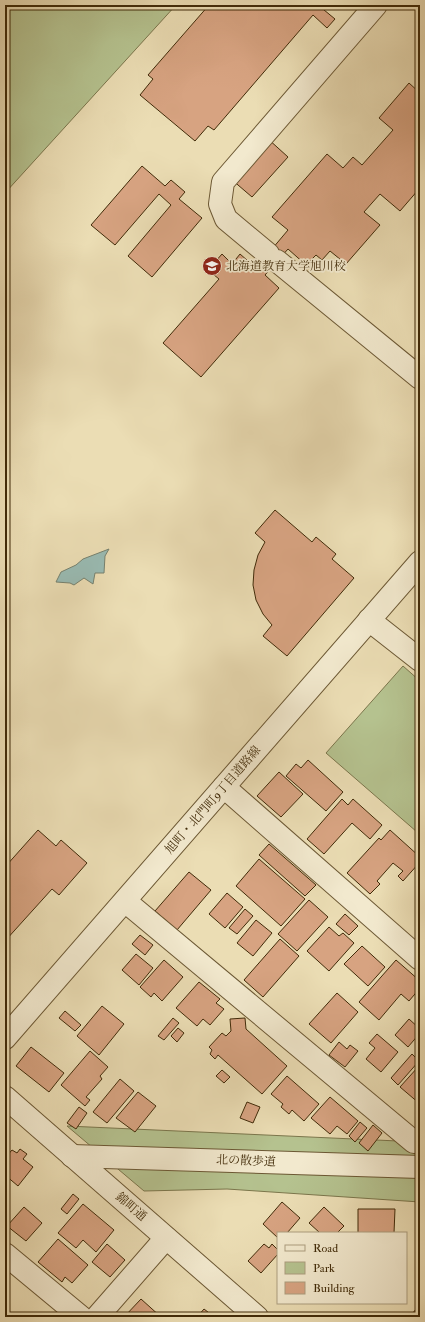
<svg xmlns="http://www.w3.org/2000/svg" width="425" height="1322" font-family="'IM FELL Double Pica','Noto Serif JP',serif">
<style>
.green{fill:#b5c28f;stroke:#7b764c}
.water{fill:#99bbb3;stroke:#76816f}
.building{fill:#d7a381;stroke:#412b09}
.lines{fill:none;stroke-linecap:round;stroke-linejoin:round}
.minor-casing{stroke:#6c5834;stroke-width:24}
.minor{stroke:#f2e9ce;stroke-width:22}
.labels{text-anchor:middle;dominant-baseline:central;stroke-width:3.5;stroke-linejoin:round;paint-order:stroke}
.poi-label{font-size:12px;fill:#412b09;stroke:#f2e9ce;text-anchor:start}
.street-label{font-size:12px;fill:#412b09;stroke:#f2e9ce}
</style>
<rect width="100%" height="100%" fill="#ebddb4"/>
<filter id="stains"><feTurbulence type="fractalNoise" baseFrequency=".005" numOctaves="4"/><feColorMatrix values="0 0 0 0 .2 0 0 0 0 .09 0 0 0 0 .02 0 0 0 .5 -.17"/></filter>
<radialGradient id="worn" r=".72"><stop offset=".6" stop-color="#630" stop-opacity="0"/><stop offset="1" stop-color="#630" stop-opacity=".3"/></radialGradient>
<g class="green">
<path d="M5 5H176L5 193Z"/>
<path d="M403 666 420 681V829L417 832 326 753Z"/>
<path d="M67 1126 420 1142V1202L227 1189 144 1191Z"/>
</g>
<path class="water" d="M109 549 105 556 104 573H95L93 584 84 578 74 585 70 583 56 582 61 572 76 565 83 559Z"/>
<g class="building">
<path d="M209 5H318L335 19 327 28 313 15 214 130 208 126 195 141 140 95 153 79 148 75Z"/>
<path d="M409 83 420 93V190L419 189 400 211 380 194 364 212 380 225 346 264 330 251 322 260 316 255 306 265 288 249 265 275 279 288 201 377 163 343 219 279 208 270 222 254 232 264 240 254 256 268 288 230 272 217 327 154 343 168 353 157 362 165 393 130 379 118Z"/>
<path d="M267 138 288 157 252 197 231 179Z"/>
<path d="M142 166 165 186 171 180 185 192 179 199 202 218 152 277 128 256 171 205 159 194 115 245 91 225Z"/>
<path d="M275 510 312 542 316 537 336 554 332 559 354 578 287 656 263 636 272 625 263 614 256 600 253 585 254 570 258 555 265 542 255 533Z"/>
<path d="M308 760 343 792 326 811 286 776 296 764 301 768Z"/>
<path d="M279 772 303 794 281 817 257 796Z"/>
<path d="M342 799 348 805 353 799 382 825 370 839 352 823 324 854 307 839Z"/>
<path d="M38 830 56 846 61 840 87 863 59 895 52 889 5 941V867Z"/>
<path d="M390 830 420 857V862L403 881 398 876 403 871 393 863 377 881 380 884 370 894 347 873 379 838 381 840Z"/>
<path d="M269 844 316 885 305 896 259 855Z"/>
<path d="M259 859 305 899 281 926 236 886Z"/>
<path d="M189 872 211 890 177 930 155 911Z"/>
<path d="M227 893 243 907 225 928 209 914Z"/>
<path d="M309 900 328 917 297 951 278 934Z"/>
<path d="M245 909 253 916 237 934 229 928Z"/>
<path d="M345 914 358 926 349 935 336 924Z"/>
<path d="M256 920 272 933 253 956 237 943Z"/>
<path d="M329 927 339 936 343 933 354 943 329 971 307 951Z"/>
<path d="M140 935 153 945 145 955 132 944Z"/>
<path d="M280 939 299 956 263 997 244 980Z"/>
<path d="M362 946 385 967 368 986 344 964Z"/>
<path d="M136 954 153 968 139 985 122 970Z"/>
<path d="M164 960 183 977 162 1001 154 993 151 997 140 987Z"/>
<path d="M396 960 420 981V988L409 1001 401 994 379 1020 359 1002Z"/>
<path d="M199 982 220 999 216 1003 224 1009 210 1025 203 1019 197 1026 176 1008Z"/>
<path d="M337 993 358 1012 331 1043 309 1024Z"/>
<path d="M102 1006 124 1024 99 1055 77 1036Z"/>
<path d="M65 1011 81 1025 75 1031 59 1018Z"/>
<path d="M173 1018 179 1023 164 1040 158 1036Z"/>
<path d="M245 1018 246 1029 287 1066 262 1094 218 1055 215 1059 210 1054 212 1050 209 1047 222 1033 226 1036 231 1031 230 1019Z"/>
<path d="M409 1019 420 1029V1033L408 1047 395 1035Z"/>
<path d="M178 1028 184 1033 177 1042 171 1036Z"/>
<path d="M377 1034 398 1052 381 1072 366 1059 375 1048 369 1043Z"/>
<path d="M339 1042 347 1049 350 1045 358 1051 345 1067 329 1055Z"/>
<path d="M31 1047 64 1073 49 1092 16 1066Z"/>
<path d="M90 1051 108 1067 100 1076 102 1079 86 1097 90 1100 85 1106 61 1085Z"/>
<path d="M412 1054 419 1061 398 1085 391 1078Z"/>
<path d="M418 1067 420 1068V1104L400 1087Z"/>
<path d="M222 1070 230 1077 224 1083 216 1076Z"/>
<path d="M287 1076 319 1104 304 1121 292 1110 289 1114 281 1107 283 1104 271 1094Z"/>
<path d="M120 1079 134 1091 107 1123 93 1112Z"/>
<path d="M138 1092 156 1106 135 1132 116 1118Z"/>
<path d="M330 1097 358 1121 347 1134 337 1126 330 1134 311 1118Z"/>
<path d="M247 1102 260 1107 253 1123 240 1118Z"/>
<path d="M79 1107 87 1113 76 1129 67 1123Z"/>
<path d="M360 1122 367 1128 355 1142 349 1136Z"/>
<path d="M373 1125 382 1133 368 1151 359 1143Z"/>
<path d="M20 1149 27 1154 23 1159 33 1167 18 1186 5 1175V1158L12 1150 17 1153Z"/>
<path d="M73 1194 79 1199 67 1214 61 1209Z"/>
<path d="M282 1202 300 1218 287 1233H278V1238L263 1224Z"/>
<path d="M83 1204 114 1230 96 1252 83 1240 76 1248 58 1233Z"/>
<path d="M24 1207 42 1223 26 1241 7 1226Z"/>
<path d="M324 1207 344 1226 337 1233H320L309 1223Z"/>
<path d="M358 1209H395L394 1233H358Z"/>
<path d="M58 1239 88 1265 72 1283 65 1277 62 1282 38 1262Z"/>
<path d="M107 1244 125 1260 110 1277 92 1262Z"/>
<path d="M264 1244 269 1248 272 1244 278 1250V1254L261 1273 248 1261Z"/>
<path d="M141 1299 161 1317H124Z"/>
<path d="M419 1306 420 1317H409Z"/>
<path d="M204 1309 213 1316 212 1317H197Z"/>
</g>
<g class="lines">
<g class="minor-casing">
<g id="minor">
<path d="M268 254 226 219 220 204 223 182 376 5"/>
<path d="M277 261 420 378"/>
<path d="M369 620 420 660"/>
<path d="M224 787 420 959"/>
<path d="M125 901 414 1142H420"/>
<path d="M5 1038 420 562"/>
<path d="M5 1097 257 1317"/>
<path d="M72 1156 420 1167"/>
<path d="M5 1254 81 1317"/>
<path d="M97 1317 166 1238"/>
</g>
</g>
<use href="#minor" class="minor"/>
</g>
<defs>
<g id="university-disc" transform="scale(1)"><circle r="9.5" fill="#8f2418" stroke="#f2e9ce"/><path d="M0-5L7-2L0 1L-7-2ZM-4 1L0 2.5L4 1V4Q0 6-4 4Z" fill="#fff"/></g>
</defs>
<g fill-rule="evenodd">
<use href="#university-disc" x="212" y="266"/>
</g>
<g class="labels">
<g class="poi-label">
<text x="226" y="266">北海道教育大学旭川校</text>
</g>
<g class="street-label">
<text transform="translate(213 800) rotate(-49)">旭町・北門町9丁目道路線</text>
<text transform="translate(246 1161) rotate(2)">北の散歩道</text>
<text transform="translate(131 1207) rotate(41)">錦町通</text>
</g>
</g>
<rect width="425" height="1322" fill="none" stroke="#ebddb4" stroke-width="20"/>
<rect x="6" y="6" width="413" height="1310" fill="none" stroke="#412b09" stroke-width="2"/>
<rect x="10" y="10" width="405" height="1302" fill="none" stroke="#412b09"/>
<rect x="277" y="1232" width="130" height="72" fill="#f2e9ce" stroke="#ab9d7f"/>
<rect x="285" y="1245" width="20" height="6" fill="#f2e9ce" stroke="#ab9d7f"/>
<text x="313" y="1252" font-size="12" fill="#412b09">Road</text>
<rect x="285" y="1262" width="20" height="12" fill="#b5c28f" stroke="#ab9d7f"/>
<text x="313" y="1272" font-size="12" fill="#412b09">Park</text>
<rect x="285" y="1282" width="20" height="12" fill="#d7a381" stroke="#ab9d7f"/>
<text x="313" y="1292" font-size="12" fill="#412b09">Building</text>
<rect width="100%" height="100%" filter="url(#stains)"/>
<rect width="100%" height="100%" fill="url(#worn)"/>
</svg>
